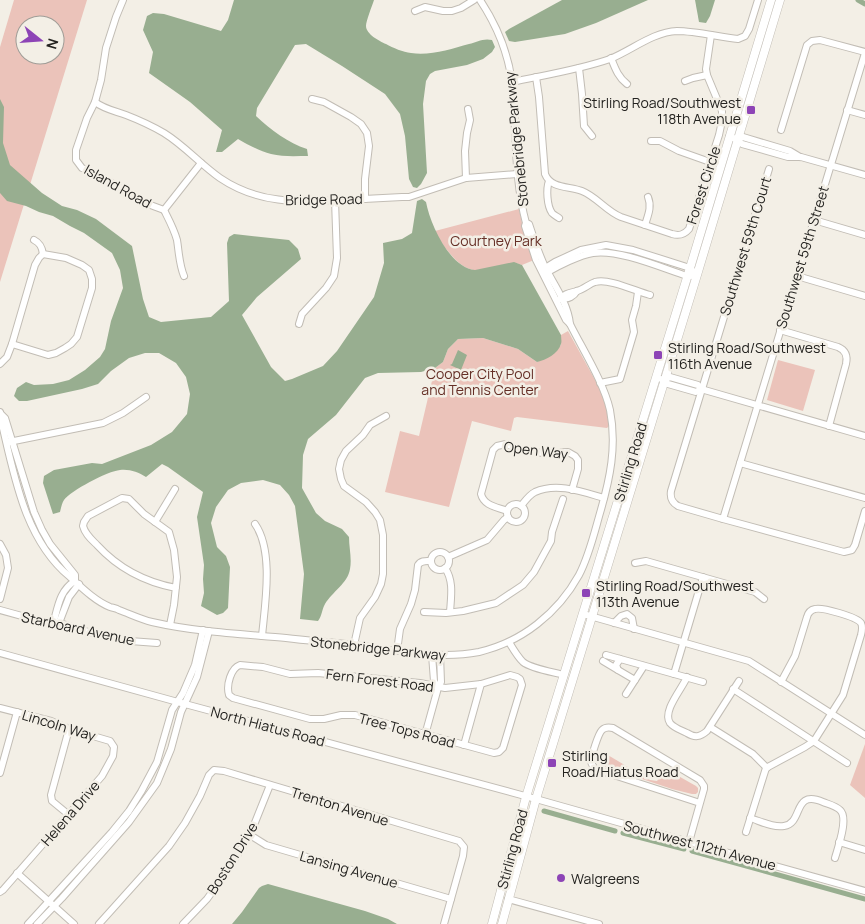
<svg xmlns="http://www.w3.org/2000/svg" width="865" height="924" font-family="Manrope,sans-serif">
<style>
.green{fill:#ebc3ba;fill-rule:evenodd}
.water{fill:#98ae90}
.lines{fill:none;stroke-linecap:round;stroke-linejoin:round}
.canal{stroke:#98ae90;stroke-width:5}
.minor-casing{stroke:#c2bdb5;stroke-width:8}
.major-casing{stroke:#c2bdb5;stroke-width:9}
.minor{stroke:#fff;stroke-width:6}
.major{stroke:#fff;stroke-width:8}
.poi-dot{fill:#8d44b6;stroke:#f3efe6;stroke-width:2}
.labels{text-anchor:middle;dominant-baseline:central;stroke-width:5;stroke-linejoin:round;paint-order:stroke}
.poi-label{font-size:14px;fill:#242320;stroke:#f3efe6;text-anchor:start}
.street-label{font-size:14px;fill:#242320;stroke:#f3efe6}
.park-label{font-size:14px;fill:#652f26;stroke:#f3efe6}
</style>
<rect width="100%" height="100%" fill="#f3efe6"/>
<g class="green">
<path d="M14 0H87L0 282V47ZM25 25H55V55H25Z"/>
<path d="M519 209 523 227 534 260 522 265C517 263 515 263 510 264 484 266 474 280 453 257 446 249 439 241 435 231Z"/>
<path d="M568 331 599 387 606 407 609 426 607 428 517 417 514 418 511 431 472 421 449 507 385 492 400 431 419 436 435 368 443 362 448 349 458 339 483 338 518 349 537 362 561 345V335Z"/>
<path d="M778 360 815 370 803 411 767 400Z"/>
<path d="M865 744V798L850 785Z"/>
<path d="M601 751 650 780 657 781 666 769 696 786 698 788V792L696 794H692L672 789 600 765 598 760Z"/>
</g>
<g class="water">
<path d="M234 0H374C372 6 366 21 366 26 366 34 379 41 386 44 393 48 403 52 411 53 430 56 451 49 469 44 477 42 483 38 492 40L495 47 492 52 483 59 467 65 435 71 430 74 426 81 423 104 427 173 421 184 417 188 413 187 409 179 405 136 400 114 385 94 342 66 306 44 295 45 257 108 256 116C271 130 288 143 307 149L308 156C296 156 283 157 271 154 260 151 248 145 238 139L222 152H216L222 130 190 102 149 73 153 52 143 30 147 16 153 13 164 14 221 31 228 20Z"/>
<path d="M562 0H648L596 23 565 34 515 42 509 41 505 32 509 29Z"/>
<path d="M695 0H715L710 16 706 23 699 22Z"/>
<path d="M0 99 4 107 3 143 10 165 42 193 62 206 77 210 96 219 132 246 143 299 149 317 161 322 211 317 229 301 227 243 229 237 234 234 289 240 298 249 301 259 257 297 242 315 271 367 285 381 292 379 323 366 337 351 374 297 384 263 383 243 402 239 412 233 417 201 422 199 426 202C430 224 450 268 475 270L514 262 522 265 561 335C561 338 562 341 561 344 558 354 546 360 537 362L518 349 483 338 458 339 448 349 443 362 435 368 421 372 378 373 365 378 336 415 308 439 303 455 302 488 316 513 325 521 342 529 349 537C349 548 352 558 350 569 348 583 332 592 325 604 322 609 322 616 318 621L300 619 304 574 295 506 289 495 280 485 263 480 241 483 228 490 216 507 211 523 217 547 226 556 230 567 228 608 223 613 217 615 201 606 204 593 203 579 204 565 197 517 203 492 168 467 162 464 146 477C138 472 130 469 120 470 108 471 70 491 64 500 62 503 61 508 60 512L53 514 43 483 44 476 54 470 92 463 102 464 151 445 172 432 187 414 190 394 186 377 176 363 159 353H145L129 358 111 371 98 384 82 389 27 401H19L14 396 17 388 26 382 34 385 53 384 69 380 85 370 100 357 105 349 111 321 123 288 120 270 112 253 84 233 70 226 53 216 39 212 26 206 7 201 0 193Z"/>
<path d="M458 350 467 355 461 370 450 365 452 364Z"/>
<path d="M268 884 365 911 388 919 397 924H232L242 912 259 888 262 886Z"/>
</g>
<g class="lines">
<g class="canal">
<path d="M858 0 865 4"/>
<path d="M544 811 615 831"/>
<path d="M623 833 684 849"/>
<path d="M692 851 865 899"/>
</g>
<g class="minor-casing">
<g id="minor">
<path d="M123 0 116 17 106 48 101 80 95 102 87 118 76 150V160L82 168 103 178 145 203 164 210"/>
<path d="M480 0C496 24 508 53 512 82 514 90 513 100 514 109 516 147 516 186 526 223L525 226 536 260 566 320 570 324"/>
<path d="M415 11 425 7 443 11H452L461 8 474 0"/>
<path d="M611 58C615 68 618 77 627 84"/>
<path d="M579 68 582 94 584 126 592 136"/>
<path d="M536 77 539 97 545 174C551 189 569 186 582 191 597 197 606 211 621 217L672 234C679 236 684 235 689 229L719 135 722 121V111L707 75 706 69 711 35"/>
<path d="M685 81 693 78 707 75"/>
<path d="M512 82C545 75 578 70 610 59 632 50 653 32 677 31 696 31 719 37 738 39L745 36 749 29 758 0"/>
<path d="M312 99 324 102 351 117 361 124 367 133 369 146 365 179V199"/>
<path d="M95 102C104 109 115 111 126 115 139 120 152 126 164 133 185 146 200 164 220 178 260 205 300 202 345 200 364 199 383 198 402 197H409L466 178 517 174"/>
<path d="M847 110 865 115"/>
<path d="M781 130 807 45 812 41 820 40 865 52"/>
<path d="M729 137 737 139 742 144 788 157H801L865 175"/>
<path d="M737 139 743 137 790 151 800 157"/>
<path d="M651 141H660L679 151 710 162"/>
<path d="M769 169 671 491C670 497 671 502 678 506L723 519 844 552 852 550 855 545 865 511"/>
<path d="M466 178 465 151 467 133 470 120 468 109"/>
<path d="M549 181C546 189 547 206 552 213 554 215 556 216 559 218"/>
<path d="M164 210C169 220 174 229 177 240 179 252 179 264 184 276"/>
<path d="M164 210 201 163"/>
<path d="M814 220 865 235"/>
<path d="M645 225C648 215 652 207 648 197"/>
<path d="M34 240C40 243 42 247 43 254"/>
<path d="M542 270 555 262 581 250 606 245 633 250 690 268 697 275"/>
<path d="M546 273C558 266 580 255 593 253 619 249 662 268 687 276H691"/>
<path d="M797 276 865 296"/>
<path d="M562 298C568 300 574 296 577 291"/>
<path d="M560 299C565 293 570 293 577 291 584 289 589 284 595 282 609 278 635 291 650 295"/>
<path d="M299 324 302 314 326 288 334 276 337 258 335 200"/>
<path d="M780 330 838 347C845 350 848 355 846 364L829 426"/>
<path d="M12 344 48 355 56 353 65 348 71 344 77 337 92 288V279L89 270 82 265 66 258 43 254"/>
<path d="M0 364 7 357 12 344 35 265 39 258 43 254"/>
<path d="M661 379 664 380 668 384 696 392 701 389"/>
<path d="M664 380 670 377 698 385 701 389 865 436"/>
<path d="M600 383 620 379 634 332 632 320 636 306 638 292"/>
<path d="M0 412 1 420C14 474 24 539 70 577 81 587 95 601 110 607 113 608 116 608 119 610 130 614 140 619 152 622 196 632 241 634 286 638 309 641 332 642 355 645 396 650 438 660 479 652 522 642 558 613 579 575 589 556 594 534 600 513 610 479 617 446 610 410 604 383 583 350 570 324 568 304 555 286 546 269 539 255 534 239 529 224L526 223"/>
<path d="M1 414 5 418 34 512 42 530 50 544 75 575V581"/>
<path d="M9 442 103 423 123 413 146 397"/>
<path d="M740 463 865 498"/>
<circle cx="516" cy="513" r="9"/>
<path d="M521 506C525 501 529 495 535 492 557 482 583 492 604 498"/>
<path d="M507 511C497 507 484 506 481 494L493 450 497 446 506 444 516 448 531 452 545 453 568 452 575 456 578 460V469L572 490"/>
<path d="M723 519 865 53"/>
<path d="M155 522 175 489"/>
<path d="M255 524C274 551 265 604 262 636"/>
<path d="M0 544 6 555 8 568 0 599"/>
<circle cx="440" cy="561" r="9"/>
<path d="M448 557 487 540 504 520 508 517"/>
<path d="M635 563 646 561 755 592 764 599"/>
<path d="M445 568C454 581 451 597 450 612"/>
<path d="M0 610 40 621H54L81 630 108 637 130 641 157 643"/>
<path d="M424 612 446 613 463 611 496 603 523 585 534 572 551 541 552 532 563 499"/>
<path d="M583 614 749 661 865 735"/>
<path d="M54 621C58 606 60 590 75 581"/>
<path d="M59 623 69 597 79 584"/>
<path d="M614 623 621 616 627 614 632 618 634 629"/>
<path d="M170 625 174 605 177 577 174 550 169 532 144 514 129 499 122 498 88 516 84 522 83 526C85 534 91 539 97 545 119 569 144 582 176 588"/>
<path d="M509 642C513 649 517 656 523 662 532 669 553 672 564 675"/>
<path d="M354 645 360 618 375 597 381 584 383 574V535L380 520 375 512 366 502 344 486 341 479 339 469 341 460 346 451 363 435 370 425 386 416"/>
<path d="M397 651 400 629 411 604 415 590 418 565C421 560 426 561 431 561"/>
<path d="M0 653 185 704 536 799 621 823 865 891"/>
<path d="M432 655 434 681 438 688"/>
<path d="M606 655 703 682"/>
<path d="M620 659 616 665 618 670 635 680"/>
<path d="M603 661 618 670"/>
<path d="M240 665 263 667 290 674 318 673 420 683 445 688 481 684 510 675 517 677 520 679 522 685 503 748 499 752 494 753 355 715H341L324 719H310L233 698 229 695C226 685 231 668 240 665Z"/>
<path d="M674 674 703 577"/>
<path d="M687 677C682 689 662 711 670 723 674 728 681 730 687 733 695 738 700 737 707 731L739 681"/>
<path d="M733 689 847 763"/>
<path d="M626 694 644 666"/>
<path d="M0 708 51 721 69 729 110 741 114 747 113 756 102 776 3 890 0 892"/>
<path d="M710 727 753 754 767 768"/>
<path d="M425 735 438 688 441 682 440 655"/>
<path d="M464 745 481 684"/>
<path d="M0 773 17 712"/>
<path d="M69 815 52 801 51 795 69 729"/>
<path d="M750 818C760 821 773 828 784 826 804 823 792 789 823 802 828 804 836 806 840 810 849 818 838 847 835 858"/>
<path d="M746 832 766 768 805 747 814 741 843 695 861 635C862 631 863 627 861 623 857 617 822 607 815 609 810 610 808 613 807 617L795 656 781 682"/>
<path d="M250 835 266 845 451 899"/>
<path d="M689 842 704 789V786L700 780 613 728C609 727 605 727 602 730 598 734 591 757 591 762 592 765 593 766 595 769L700 803"/>
<path d="M839 842 865 850"/>
<path d="M17 873 74 924"/>
<path d="M508 899 599 924"/>
<path d="M28 924 112 832 129 811 141 792 157 762 172 710 183 693 195 665 203 630"/>
<path d="M37 924 62 898 129 822 157 783 171 749 181 712 197 677 209 631"/>
<path d="M99 924 169 846 185 823 200 796 209 775 214 770 224 771 459 841 464 847 463 856 444 924"/>
<path d="M183 924 207 899 226 873 250 835 270 785"/>
</g>
</g>
<g class="major-casing">
<g id="major">
<path d="M492 924 526 797 690 268 771 0"/>
<path d="M502 924 536 799 697 275 780 0"/>
</g>
</g>
<use href="#minor" class="minor"/>
<use href="#major" class="major"/>
</g>
<g class="poi-dot">
<rect x="746" y="105" width="10" height="10" rx="2.5"/>
<rect x="653" y="350" width="10" height="10" rx="2.5"/>
<rect x="581" y="588" width="10" height="10" rx="2.5"/>
<rect x="547" y="758" width="10" height="10" rx="2.5"/>
<circle cx="561" cy="878" r="5"/>
</g>
<g class="labels">
<g class="poi-label">
<text x="741" y="102" text-anchor="end">Stirling Road/Southwest<tspan x="741" dy="16">118th Avenue</tspan></text>
<text x="668" y="347">Stirling Road/Southwest<tspan x="668" dy="16">116th Avenue</tspan></text>
<text x="596" y="585">Stirling Road/Southwest<tspan x="596" dy="16">113th Avenue</tspan></text>
<text x="562" y="755">Stirling<tspan x="562" dy="16">Road/Hiatus Road</tspan></text>
<text x="571" y="878">Walgreens</text>
</g>
<g class="street-label">
<text transform="translate(516 139) rotate(-96)">Stonebridge Parkway</text>
<text transform="translate(703 185) rotate(-72)">Forest Circle</text>
<text transform="translate(118 186) rotate(29)">Island Road</text>
<text transform="translate(324 199) rotate(-1)">Bridge Road</text>
<text transform="translate(745 246) rotate(-73)">Southwest 59th Court</text>
<text transform="translate(802 257) rotate(-73)">Southwest 59th Street</text>
<text transform="translate(536 450) rotate(7)">Open Way</text>
<text transform="translate(630 462) rotate(-73)">Stirling Road</text>
<text transform="translate(78 628) rotate(12)">Starboard Avenue</text>
<text transform="translate(378 648) rotate(6)">Stonebridge Parkway</text>
<text transform="translate(380 680) rotate(7)">Fern Forest Road</text>
<text transform="translate(59 725) rotate(17)">Lincoln Way</text>
<text transform="translate(268 726) rotate(15)">North Hiatus Road</text>
<text transform="translate(407 730) rotate(15)">Tree Tops Road</text>
<text transform="translate(340 806) rotate(17)">Trenton Avenue</text>
<text transform="translate(70 813) rotate(-49)">Helena Drive</text>
<text transform="translate(700 845) rotate(15)">Southwest 112th Avenue</text>
<text transform="translate(512 849) rotate(-75)">Stirling Road</text>
<text transform="translate(232 858) rotate(-58)">Boston Drive</text>
<text transform="translate(349 869) rotate(16)">Lansing Avenue</text>
</g>
<g class="park-label">
<text x="496" y="240">Courtney Park</text>
<text x="480" y="373">Cooper City Pool<tspan x="480" dy="16">and Tennis Center</tspan></text>
</g>
</g>
<g transform="translate(40 40) rotate(107)"><circle r="24" fill="#f3efe6" stroke="#a09d97"/>
<path d="M0-4L9 19L0 12L-9 19Z" fill="#8d44b6"/>
<text y="-8" font-size="14" font-weight="bold" text-anchor="middle" fill="#242320">N</text>
</g>
</svg>
